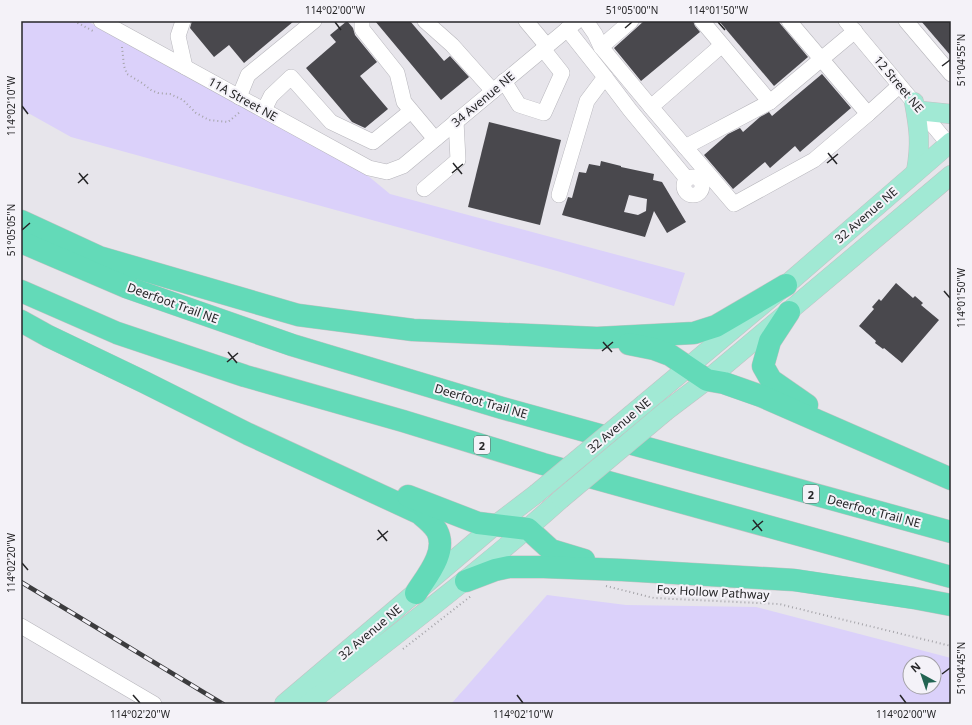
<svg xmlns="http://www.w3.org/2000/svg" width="972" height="725" font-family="'Noto Sans',sans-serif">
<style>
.green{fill:#dbd1fa;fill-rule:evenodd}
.building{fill:#49484d;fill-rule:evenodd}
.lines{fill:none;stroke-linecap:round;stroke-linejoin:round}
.minor-casing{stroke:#b7b6bc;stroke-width:16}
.major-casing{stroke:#c2c2c3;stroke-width:20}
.highway-casing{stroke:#c2c2c3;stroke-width:23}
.path{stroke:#a5a4a9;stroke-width:2;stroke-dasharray:1 3;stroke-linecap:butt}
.minor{stroke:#fff;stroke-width:15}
.major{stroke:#a1e9d4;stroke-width:19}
.highway{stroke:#63dab8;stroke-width:22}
.rail-casing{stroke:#3c3c3e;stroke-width:4.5}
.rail{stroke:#f4f2f8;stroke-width:3;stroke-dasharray:9;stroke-linecap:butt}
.major-bridge-casing{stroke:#c2c2c3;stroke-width:20;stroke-linecap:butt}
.major-bridge{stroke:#a1e9d4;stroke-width:19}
.ticks{fill:none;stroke:#262628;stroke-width:1.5}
.labels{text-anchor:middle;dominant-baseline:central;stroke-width:4;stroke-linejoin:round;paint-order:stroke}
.shield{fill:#f4f2f8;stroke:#646366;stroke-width:1}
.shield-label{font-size:11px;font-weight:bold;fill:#262628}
.street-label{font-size:12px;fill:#262628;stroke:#f4f2f8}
.neatline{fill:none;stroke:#262628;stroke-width:1.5}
.ticks-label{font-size:10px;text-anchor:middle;fill:#262628}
</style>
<rect width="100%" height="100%" fill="#e7e5eb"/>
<g class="green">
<path d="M21 21H87L367 175 390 194 685 273 674 306 557 271 71 137 21 109Z"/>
<path d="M547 595 626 605 756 607 951 658V704H451ZM910 663H934V687H910Z"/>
</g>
<g class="building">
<path d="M192 21H294L244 63 229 45 214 57 190 28Z"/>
<path d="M347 21 353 28 355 35 377 62 360 76 388 109 365 128 352 122 306 68 336 42 330 35Z"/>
<path d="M375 21H410L444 61 450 56 469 77 441 100Z"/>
<path d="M644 21H693L695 26 700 32 641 81 614 48Z"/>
<path d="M719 21H778L808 57 774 86Z"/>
<path d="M921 21H951V56Z"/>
<path d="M822 74 851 108 800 152 795 146 770 168 765 162 733 189 704 155 728 134 740 128 743 132 760 117 769 112 772 116Z"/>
<path d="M489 122 561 140 540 225 468 207Z"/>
<path d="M601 161 621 166V167L654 174 653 180 662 182 686 222 667 233 654 211 645 237 562 215 568 197 572 198 579 172 586 173 589 164 600 166ZM629 195 647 199 646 211 638 215 624 212Z"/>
<path d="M896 283 913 298 915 296 923 303 921 305 939 320 902 363 884 348 883 349 875 343 876 341 859 326 874 309 872 307 879 299 881 301Z"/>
</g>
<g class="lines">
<g class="minor-casing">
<g id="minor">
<path d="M101 21 369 168 387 172 403 166 577 21"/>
<path d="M183 21 178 36 185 67"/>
<path d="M362 21V29L397 73 404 102 435 139"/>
<path d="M425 21 452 45 493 91"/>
<path d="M526 21 547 46"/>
<path d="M586 21 595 34 601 47 631 21"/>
<path d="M702 21 770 102 855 31"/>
<path d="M789 21 868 114 899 86"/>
<path d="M846 21 951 147"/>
<path d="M906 21 951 74"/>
<path d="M722 45 651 107 734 204 814 160 868 114"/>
<path d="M601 47 651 107"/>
<path d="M605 77 630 110 687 179"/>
<path d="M504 81 519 105 544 113 562 73 543 49"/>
<path d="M239 97 248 75 314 21"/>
<path d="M264 110 271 96 291 77 331 122 373 142 411 111"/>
<path d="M685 147 770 102"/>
<circle cx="693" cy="186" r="9"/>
<path d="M424 189 458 160 456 121"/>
<path d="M559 195 587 101 605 77 567 29"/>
<path d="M21 626 154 704"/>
</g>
</g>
<g class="major-casing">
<g id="major">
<path d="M914 102C919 129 921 144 916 171"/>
<path d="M922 111 951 114"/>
<path d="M644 404 786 285 951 142"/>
<path d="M666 411 707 380 951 175"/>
<path d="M284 704 494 526 536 494"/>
<path d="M308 704C393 636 480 572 561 499"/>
</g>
</g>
<g class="highway-casing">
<g id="highway">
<path d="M21 221 99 257 298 315 413 330 597 338 694 333 716 326 786 285"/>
<path d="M21 242 126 287 292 345 502 408 951 532"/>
<path d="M21 291 117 333 245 376 403 421 543 464 951 577"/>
<path d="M789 312 770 341 763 366 771 380 807 405"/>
<path d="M21 321 48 336 144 382 248 434 419 513C425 518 433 524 437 531 448 552 426 577 416 593"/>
<path d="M629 344 654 349 670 355 707 380 724 383 761 396 951 479"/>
<path d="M408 496 478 523 528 529 551 550 584 560"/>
<path d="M466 581 495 570 509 567H544L622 570 794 580 914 598 951 605"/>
</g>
</g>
<g class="path">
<path d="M74 21 93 31"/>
<path d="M122 47 124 66 127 74 142 83 151 90 158 93 170 94 183 100 196 113 209 120 228 122 240 112"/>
<path d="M606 586 654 598 779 604 951 646"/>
<path d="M403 649 471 596"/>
</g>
<use href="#minor" class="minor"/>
<use href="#major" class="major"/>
<use href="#highway" class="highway"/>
<g class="rail-casing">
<path id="rail" d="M21 582 223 704"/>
</g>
<use href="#rail" class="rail"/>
<g class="major-bridge-casing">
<g id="major-bridge">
<path d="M536 494 644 404"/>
<path d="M561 499 666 411"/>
</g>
</g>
<use href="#major-bridge" class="major-bridge"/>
</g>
<path class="ticks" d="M335 22 341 30M718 22 725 30M625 28 632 22M942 66 950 60M22 106 28 114M828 153 837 164M453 163 462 174M827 163 838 154M79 173 88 184M452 173 463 164M78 183 88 174M22 230 30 223M944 291 950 298M603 342 612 352M602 351 613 342M228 352 237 363M227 362 238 353M753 520 762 531M378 530 387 541M752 530 763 521M377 540 388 531M22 563 28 570M942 674 950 668M133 695 140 703M517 695 523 703M900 695 906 703"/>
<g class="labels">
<g class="shield">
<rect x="474" y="436" width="16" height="18" rx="3"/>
<rect x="803" y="485" width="16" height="18" rx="3"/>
</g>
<g class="shield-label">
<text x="482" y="445">2</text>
<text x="811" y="494">2</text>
</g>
<g class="street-label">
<text transform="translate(899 84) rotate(50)">12 Street NE</text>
<text transform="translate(243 99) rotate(29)">11A Street NE</text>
<text transform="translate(483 99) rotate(-40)">34 Avenue NE</text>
<text transform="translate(866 215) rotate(-41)">32 Avenue NE</text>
<text transform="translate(173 303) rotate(20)">Deerfoot Trail NE</text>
<text transform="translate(481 401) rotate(16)">Deerfoot Trail NE</text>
<text transform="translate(619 425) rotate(-40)">32 Avenue NE</text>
<text transform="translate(874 511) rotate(15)">Deerfoot Trail NE</text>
<text transform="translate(713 592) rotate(3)">Fox Hollow Pathway</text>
<text transform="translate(370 632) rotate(-40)">32 Avenue NE</text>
</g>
</g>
<rect width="972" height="725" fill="none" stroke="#f4f2f8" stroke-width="44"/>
<g transform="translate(922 675) rotate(320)"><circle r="19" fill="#f4f2f8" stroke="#a2a0a5"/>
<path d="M0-3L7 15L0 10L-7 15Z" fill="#236452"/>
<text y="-6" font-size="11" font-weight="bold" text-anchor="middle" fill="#262628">N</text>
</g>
<rect x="22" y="22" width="928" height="681" class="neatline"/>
<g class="ticks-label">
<text x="335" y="14">114°02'00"W</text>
<text x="632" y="14">51°05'00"N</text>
<text x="718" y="14">114°01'50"W</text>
<text transform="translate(961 60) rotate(-90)" y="4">51°04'55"N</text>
<text transform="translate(11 106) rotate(-90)" y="4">114°02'10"W</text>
<text transform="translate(11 230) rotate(-90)" y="4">51°05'05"N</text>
<text transform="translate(961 298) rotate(-90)" y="4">114°01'50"W</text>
<text transform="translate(11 563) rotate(-90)" y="4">114°02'20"W</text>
<text transform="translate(961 668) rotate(-90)" y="4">51°04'45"N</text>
<text x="140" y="718">114°02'20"W</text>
<text x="523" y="718">114°02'10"W</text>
<text x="906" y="718">114°02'00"W</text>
</g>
</svg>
